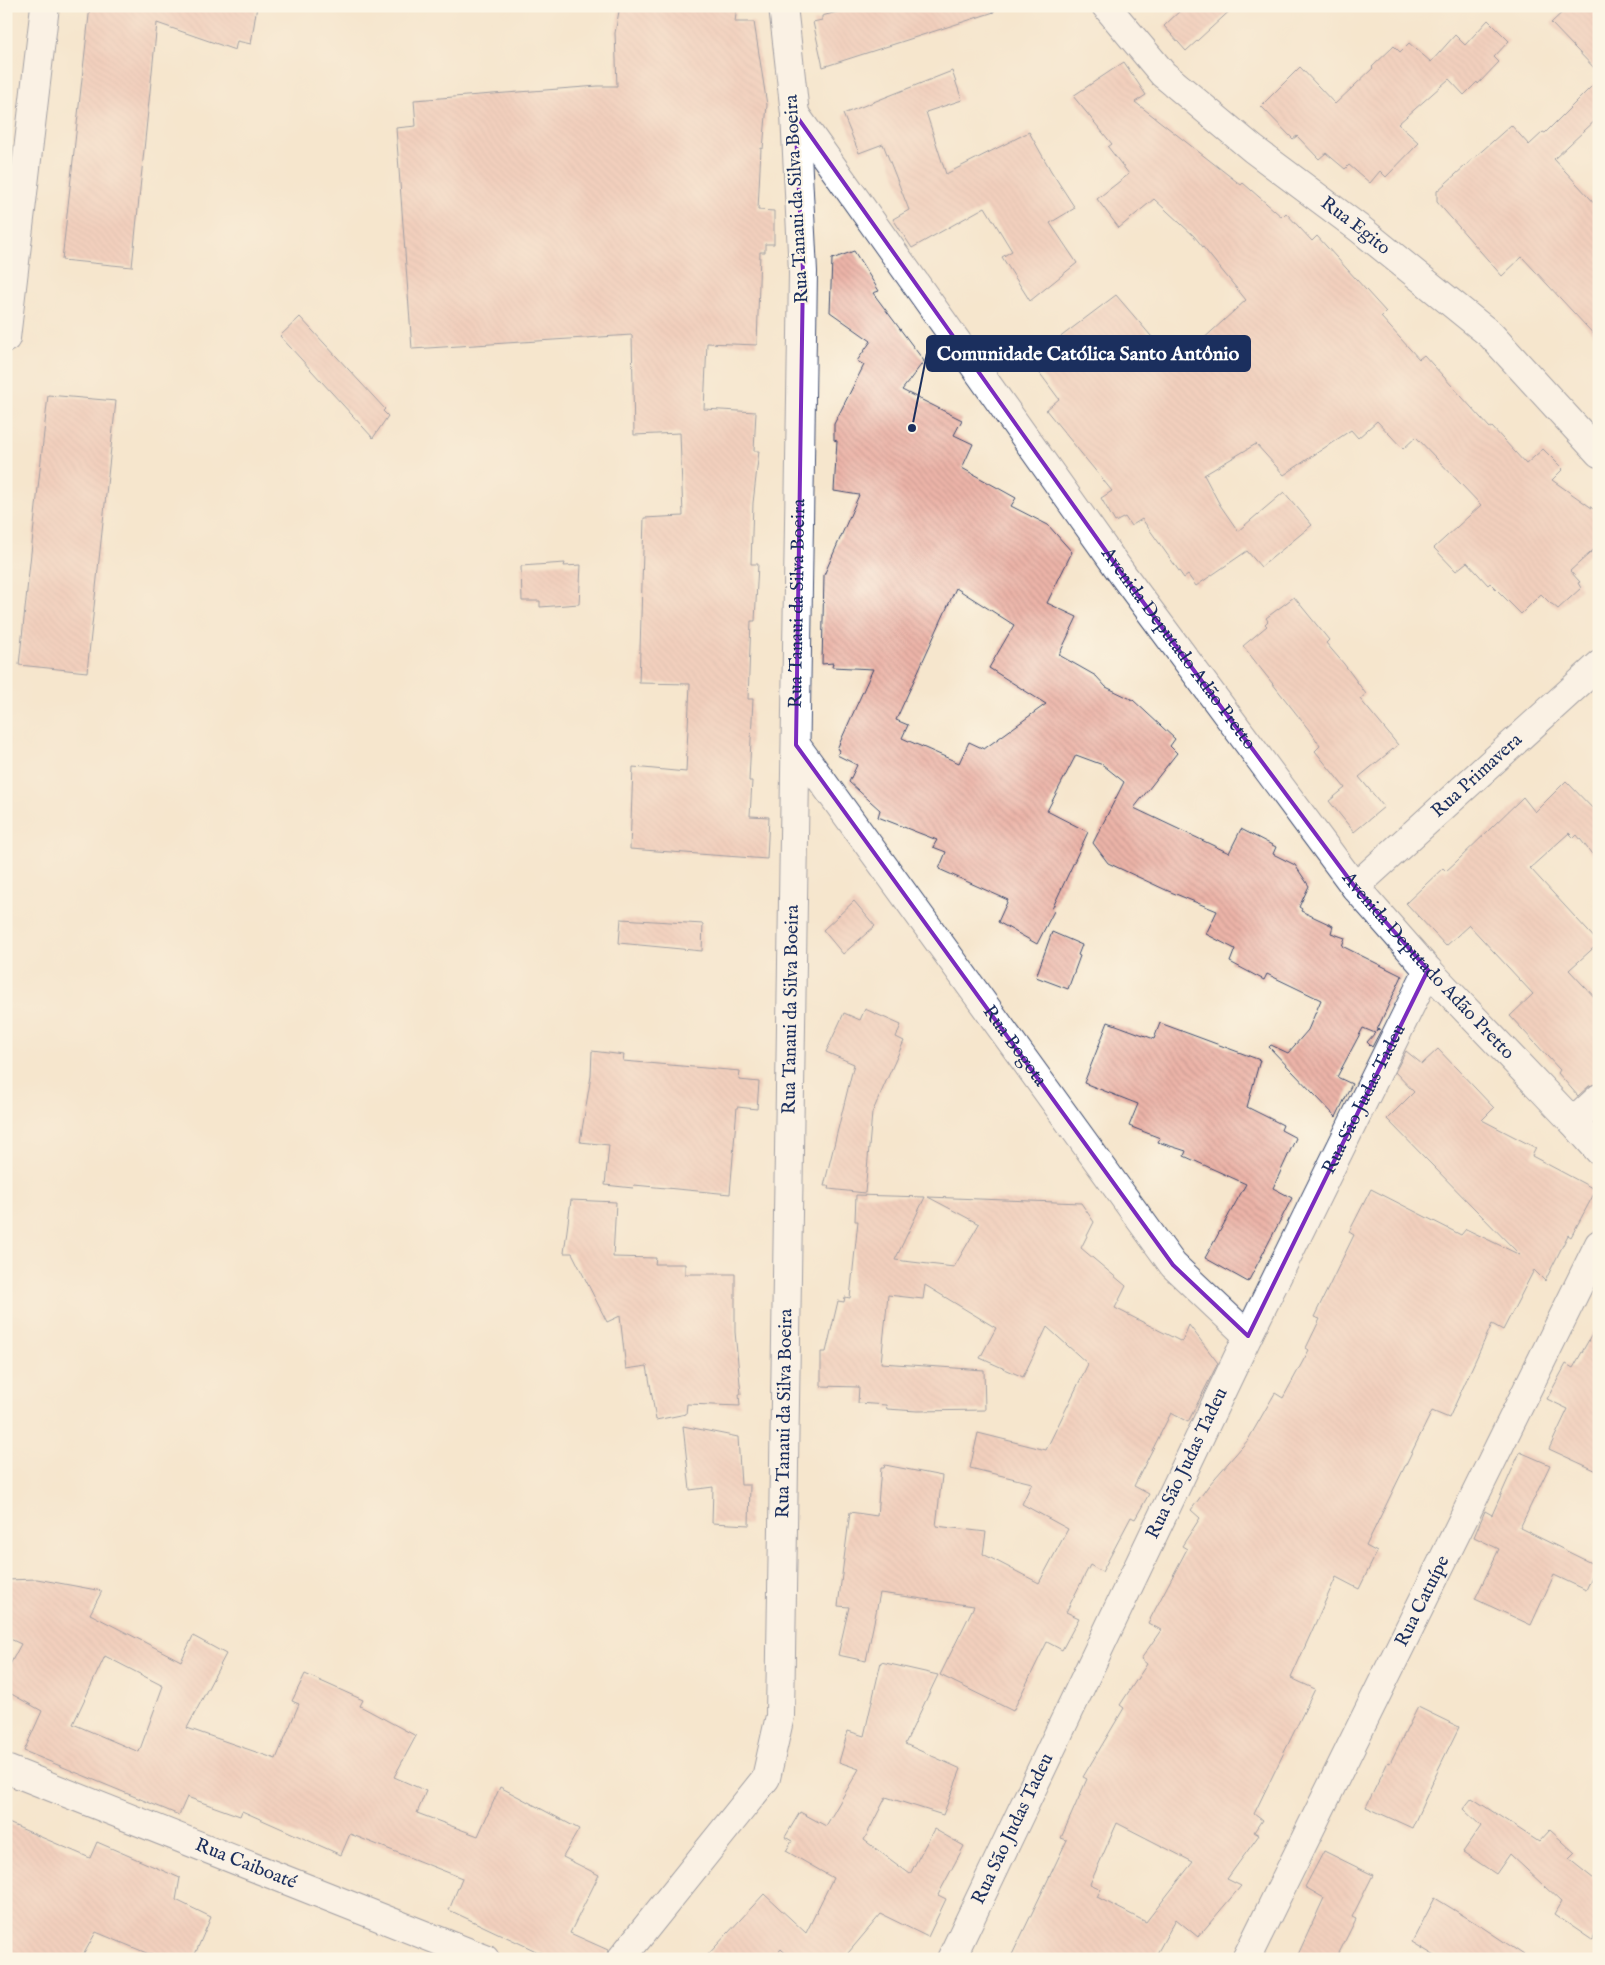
<svg xmlns="http://www.w3.org/2000/svg" width="1605" height="1965" font-family="'IM FELL English',serif">
<style>
.building{fill:url(#building-back-hatch);fill-rule:evenodd}
.lines{fill:none;stroke-linecap:round;stroke-linejoin:round}
.minor-casing{stroke:#3c4a6f;stroke-width:30}
.minor{stroke:#fff;stroke-width:28}
.marked{fill:none;stroke:#7b2cbf;stroke-width:4;stroke-linejoin:round}
.labels{text-anchor:middle;dominant-baseline:central;stroke-width:4.5;stroke-linejoin:round;paint-order:stroke}
.street-label{font-size:19px;fill:#1b2f5e;stroke:#fcf5e5}
.leader{fill:none;stroke:#1b2f5e;stroke-width:2}
.callout-dot{fill:#1b2f5e;stroke:#fcf5e5;stroke-width:2}
.callout{fill:#1b2f5e;stroke:#1b2f5e;stroke-width:2}
.callout-label{font-size:20px;text-anchor:middle;font-weight:bold;fill:#fff}
</style>
<defs>
<pattern id="building-back-hatch" width="6" height="6" patternUnits="userSpaceOnUse" patternTransform="scale(1.25)"><rect width="6" height="6" fill="#ecb4a8"/><path d="M-1 5l2 2M0 0l6 6M5-1l2 2" fill="none" stroke="#ca9b93"/></pattern>
</defs>
<rect width="100%" height="100%" fill="#fcf5e5"/>
<filter id="ink" filterUnits="userSpaceOnUse"><feTurbulence type="fractalNoise" baseFrequency=".02" numOctaves="2"/><feDisplacementMap in="SourceGraphic" scale="10" xChannelSelector="R" yChannelSelector="G"/><feConvolveMatrix kernelMatrix="1 2 1 2 8 2 1 2 1" color-interpolation-filters="sRGB"/></filter>
<filter id="wash" filterUnits="userSpaceOnUse"><feTurbulence type="fractalNoise" baseFrequency=".0096" numOctaves="4" result="noise"/><feDisplacementMap in="SourceGraphic" scale="20" xChannelSelector="R" yChannelSelector="G"/><feGaussianBlur stdDeviation="1.12" result="paint"/><feColorMatrix in="noise" values="0 0 0 0 0 0 0 0 0 0 0 0 0 0 0 0 0 1.4 0 .05"/><feComposite in="paint" operator="in"/></filter>
<g filter="url(#wash)">
<rect width="100%" height="100%" fill="#f6e6cd"/>
<g id="blocks">
<g class="building">
<path d="M90 6H257L251 44 237 41 235 50 157 23 132 267 62 260Z"/>
<path d="M620 6H737L735 22H754L767 105 763 149 761 148 758 210 774 211V244H765V252H760L757 345 707 343 704 409 756 412 754 451H759L753 503 751 564H758L755 621H751L748 699H753L749 781H752L750 816 769 817 767 859 630 849 633 767 686 772 690 684 639 683 644 518 683 516 680 433 634 435 632 335 412 349 396 128 416 126 414 100 598 86H617L615 33Z"/>
<path d="M859 6H993L994 12 823 67 813 22 822 20V16Z"/>
<path d="M1185 6H1235L1186 51 1164 26Z"/>
<path d="M1569 6H1599V73L1551 23Z"/>
<path d="M1488 20 1509 41 1494 57 1499 62 1478 84 1477 82 1464 95 1449 79 1398 124 1419 143 1386 177 1380 171 1370 183 1349 165 1345 169 1326 153 1319 159 1297 136 1293 139 1261 106 1300 67 1335 104 1373 68 1372 67 1394 46 1400 52 1409 43 1431 62 1455 35 1465 45Z"/>
<path d="M1124 62 1146 95 1135 102 1241 185 1243 183 1282 217 1286 213 1312 241 1317 236 1386 312 1381 317 1419 359 1424 355 1490 428 1492 427 1526 464 1543 449 1563 469 1552 480 1599 513V545L1570 571 1580 582 1578 583 1581 588 1558 609 1552 604H1551L1541 594 1521 614 1490 583 1488 585 1467 562 1456 571 1434 548 1481 505 1416 437 1403 449 1377 421 1358 438 1351 430 1284 475 1256 444 1204 475 1220 505 1238 531 1284 492 1312 525 1261 567 1247 551 1196 586 1188 575 1184 578 1142 519 1131 526 1125 517 1115 522 1101 498 1112 491 1046 410 1059 399 1030 360 1116 295 1163 350 1178 338 1189 352 1246 300 1194 236 1154 199 1119 228 1097 199 1129 174 1108 147 1112 144 1073 96Z"/>
<path d="M952 71 962 100 926 112 946 174 1029 132 1051 171 1075 208 1050 223 1077 263 1030 301 1002 257 1012 251 985 207 912 248 893 219 909 210 883 144 859 153 843 114Z"/>
<path d="M1599 79V117L1554 159 1599 208V340L1522 257 1502 276 1437 202V191L1511 125 1529 145 1543 132 1545 133Z"/>
<path d="M854 251 879 291 873 293 924 361 902 390 962 420 954 435 973 444 962 468 1016 498 1011 506 1048 525 1072 552 1047 603 1077 617 1059 655 1096 676 1106 687 1133 700 1175 739 1170 746 1177 753 1134 808 1229 853 1241 829 1276 847 1273 854 1295 865 1309 886 1299 907 1302 909 1301 911 1333 926 1331 933 1345 938 1342 946 1402 976 1376 1032 1379 1029 1381 1030 1372 1047 1367 1042 1375 1033 1363 1028 1337 1077 1352 1084 1336 1117 1269 1047 1271 1045 1288 1053 1308 1030 1321 1000 1267 974 1264 980 1230 962 1235 949 1206 934 1217 911 1166 890 1108 863 1093 843 1124 782 1103 765 1076 755 1047 811 1088 832 1052 909 1054 911 1037 944 998 922 1008 900 939 869 946 852 933 847 937 840 878 817 880 810 849 782 857 765 837 755 840 750 837 749 873 669 832 667 833 663 822 664 824 575 859 495 834 491 837 441 834 440V424L864 365 857 361 871 341 830 312 832 259ZM956 588 1014 625 989 668 1046 704 984 749 969 742 959 763 902 738 908 725 896 720Z"/>
<path d="M300 317 385 409 383 411 388 416 373 438 280 336Z"/>
<path d="M48 395 116 401 87 672 19 665Z"/>
<path d="M565 563 564 566 581 565 579 604 540 607V601H522L521 566Z"/>
<path d="M1294 597 1329 640 1326 643 1344 664 1366 694 1360 699 1398 745 1359 777 1384 807 1354 832 1329 801 1345 788 1315 751 1320 746 1313 735 1243 646 1267 626 1265 624 1268 621 1266 618Z"/>
<path d="M1566 781 1599 815V863L1577 835 1574 838 1569 833 1530 868 1599 943 1569 970 1599 1002V1083L1589 1086 1578 1096 1558 1073 1560 1070 1510 1016 1533 994 1469 925 1446 946 1406 903 1443 868 1446 871 1457 861 1523 797 1535 812Z"/>
<path d="M854 901 875 926 843 954 823 930Z"/>
<path d="M621 919 703 924 702 951 619 943Z"/>
<path d="M1052 932 1082 945 1078 955 1080 956 1068 989 1036 977Z"/>
<path d="M865 1009 901 1025 896 1037 904 1041 872 1113 865 1193 829 1189 830 1186H824L854 1064 826 1052 844 1013 860 1020Z"/>
<path d="M1108 1022 1154 1039 1160 1023 1260 1060 1247 1107 1283 1125 1281 1130 1296 1138 1273 1188 1292 1198 1248 1282 1205 1258 1246 1184 1184 1156 1186 1151 1158 1142 1160 1138 1129 1126 1138 1104 1084 1083Z"/>
<path d="M1438 1049 1494 1108 1482 1120 1536 1148 1532 1156 1596 1190 1571 1237 1568 1235 1545 1281 1534 1270 1503 1330 1492 1324 1449 1418 1432 1411 1366 1546 1377 1552 1359 1589 1336 1577 1291 1678 1315 1689 1254 1814 1262 1820 1254 1832 1259 1835 1227 1879 1241 1886 1198 1937 1176 1919 1154 1959H1010L1067 1840 1061 1838 1087 1779 1083 1777 1124 1708 1120 1705 1147 1664 1141 1659 1161 1630 1148 1623 1187 1549 1182 1546 1200 1518 1191 1510 1209 1485 1248 1440 1275 1393 1283 1398 1309 1350 1306 1348 1320 1319 1314 1317 1354 1235 1349 1232 1371 1189 1461 1235 1466 1229 1520 1255 1387 1119 1414 1092 1395 1072 1406 1051 1422 1064ZM1117 1823 1193 1862 1146 1922 1097 1897 1101 1889 1090 1884Z"/>
<path d="M592 1051 624 1055 623 1061 740 1071 739 1080 759 1082 757 1109 737 1107 730 1194 634 1185 633 1188 605 1185 609 1145 580 1142 591 1076Z"/>
<path d="M856 1195 925 1197 895 1260 954 1267 979 1224 928 1197 1081 1203 1094 1222 1081 1248 1126 1286 1115 1308 1182 1342 1189 1325 1218 1363 1188 1422 1171 1413 1134 1486 1149 1494 1135 1519 1131 1517 1102 1572 1090 1565 1066 1612 1079 1618 1062 1650 1047 1642 1013 1711 940 1675 974 1606 880 1593 866 1661 838 1655 849 1607 838 1606 850 1512 877 1516 881 1468H884L885 1465 942 1476 936 1526 986 1532 983 1554 1039 1583 1068 1529 1022 1504 1032 1483 970 1468 978 1433 1046 1450 1088 1364 1047 1327 1023 1377 980 1358 996 1328 925 1285 923 1299 888 1295 881 1363 984 1370 985 1410 917 1411 887 1409 886 1405 858 1403 859 1387 821 1386V1352H826L838 1301 844 1302 845 1297 850 1298 858 1221H855Z"/>
<path d="M571 1200 616 1202 613 1257 656 1258 655 1264H685V1274H735V1332L741 1394H739L740 1406 687 1404 686 1414 656 1420 647 1366 626 1369 620 1316 607 1322 572 1253H564Z"/>
<path d="M1599 1322V1472L1549 1449 1568 1409 1547 1399 1566 1364 1573 1368Z"/>
<path d="M683 1426 738 1437 741 1485H750L749 1525 712 1523 713 1487 690 1490Z"/>
<path d="M1520 1452 1550 1465 1520 1528 1597 1566 1586 1590 1554 1575 1531 1625 1475 1599 1499 1549 1474 1537 1485 1511 1492 1515Z"/>
<path d="M37 1579 102 1591 90 1614 181 1661 193 1636 226 1654 187 1728 276 1759 299 1704 292 1701 305 1674 363 1700 360 1706 416 1736 394 1777 426 1791 417 1813 478 1836 500 1787 579 1829 563 1857 599 1875 570 1933 608 1950 606 1959H553L449 1910 462 1878 350 1834 341 1855 242 1811 240 1816 187 1797 179 1815 24 1751 42 1711 6 1691V1672L21 1644 6 1637V1580ZM105 1656 163 1686 139 1752 73 1724Z"/>
<path d="M881 1662 938 1675 905 1744 961 1769 943 1815 886 1797 864 1840 910 1874 934 1829 964 1846 938 1895 946 1899 928 1937 881 1914 843 1959H792L781 1949 772 1959H704L764 1894 806 1933 833 1878 786 1851 792 1841 785 1837 800 1812 826 1826 859 1769 839 1762 848 1731 864 1736Z"/>
<path d="M1418 1707 1459 1727 1432 1782H1433L1412 1828 1366 1807 1388 1762 1390 1763Z"/>
<path d="M1472 1798 1539 1842 1550 1830 1575 1853 1569 1859 1599 1883V1921L1592 1940 1554 1914 1561 1902 1510 1854 1496 1874 1463 1852 1481 1826 1463 1809Z"/>
<path d="M6 1822 90 1858 97 1842 180 1878 176 1900 211 1917 193 1959H161L96 1932 81 1959H6Z"/>
<path d="M1324 1851 1373 1875 1352 1917 1356 1919 1336 1959H1296L1324 1898 1305 1887Z"/>
<path d="M1435 1898 1482 1927 1530 1959H1440L1412 1942Z"/>
</g>
</g>
</g>
<g filter="url(#ink)">
<use href="#blocks" fill-opacity="0" stroke="#3c4a6f" stroke-width="1"/>
<g class="lines">
<g class="minor-casing">
<g id="minor">
<path id="s1" d="M1106 6 1163 74 1253 149 1360 229 1491 335 1599 453"/>
<path id="s2" d="M795 114 1123 575 1355 887 1428 970 1573 1122 1599 1151"/>
<path d="M6 338 45 6"/>
<path id="s3" d="M796 745 1173 1265 1248 1336"/>
<path id="s4" d="M1355 887 1599 665"/>
<path d="M1573 1122 1599 1098"/>
<path id="s5" d="M6 1769 485 1959"/>
<path id="s6" d="M621 1959 766 1778 780 1716 803 272 795 114 783 6"/>
<path id="s7" d="M951 1959 1248 1336 1428 970"/>
<path id="s8" d="M1246 1959 1599 1244"/>
</g>
</g>
<use href="#minor" class="minor"/>
</g>
</g>
<path d="M0 0H1605V1965H0ZM795 114 1123 575 1355 887 1428 970 1248 1336 1173 1265 796 745 803 272Z" fill="#f6e6cd" fill-opacity=".55" fill-rule="evenodd"/>
<path class="marked" d="M795 114 1123 575 1355 887 1428 970 1248 1336 1173 1265 796 745 803 272Z"/>
<g class="labels">
<g class="street-label">
<text transform="translate(797 199) rotate(-93)">Rua Tanaui da Silva Boeira</text>
<text stroke="none"><textPath href="#s1" startOffset="334">Rua Egito</textPath></text>
<text stroke="none"><textPath href="#s6" startOffset="1408">Rua Tanaui da Silva Boeira</textPath></text>
<text stroke="none"><textPath href="#s2" startOffset="658">Avenida Deputado Adão Pretto</textPath></text>
<text stroke="none"><textPath href="#s4" startOffset="165">Rua Primavera</textPath></text>
<text stroke="none"><textPath href="#s2" startOffset="1062">Avenida Deputado Adão Pretto</textPath></text>
<text stroke="none"><textPath href="#s6" startOffset="1002">Rua Tanaui da Silva Boeira</textPath></text>
<text stroke="none"><textPath href="#s3" startOffset="372">Rua Bogota</textPath></text>
<text stroke="none"><textPath href="#s7" startOffset="954">Rua São Judas Tadeu</textPath></text>
<text stroke="none"><textPath href="#s6" startOffset="598">Rua Tanaui da Silva Boeira</textPath></text>
<text stroke="none"><textPath href="#s7" startOffset="549">Rua São Judas Tadeu</textPath></text>
<text stroke="none"><textPath href="#s8" startOffset="399">Rua Catuípe</textPath></text>
<text stroke="none"><textPath href="#s7" startOffset="144">Rua São Judas Tadeu</textPath></text>
<text stroke="none"><textPath href="#s5" startOffset="258">Rua Caiboaté</textPath></text>
</g>
</g>
<path class="leader" d="M912 428L927 353"/>
<circle class="callout-dot" cx="912" cy="428" r="5"/>
<rect class="callout" x="927" y="336" width="323" height="35" rx="5"/>
<g class="callout-label">
<text x="1088" y="360">Comunidade Católica Santo Antônio</text>
</g>
<rect width="1605" height="1965" fill="none" stroke="#fcf5e5" stroke-width="25"/>
</svg>
